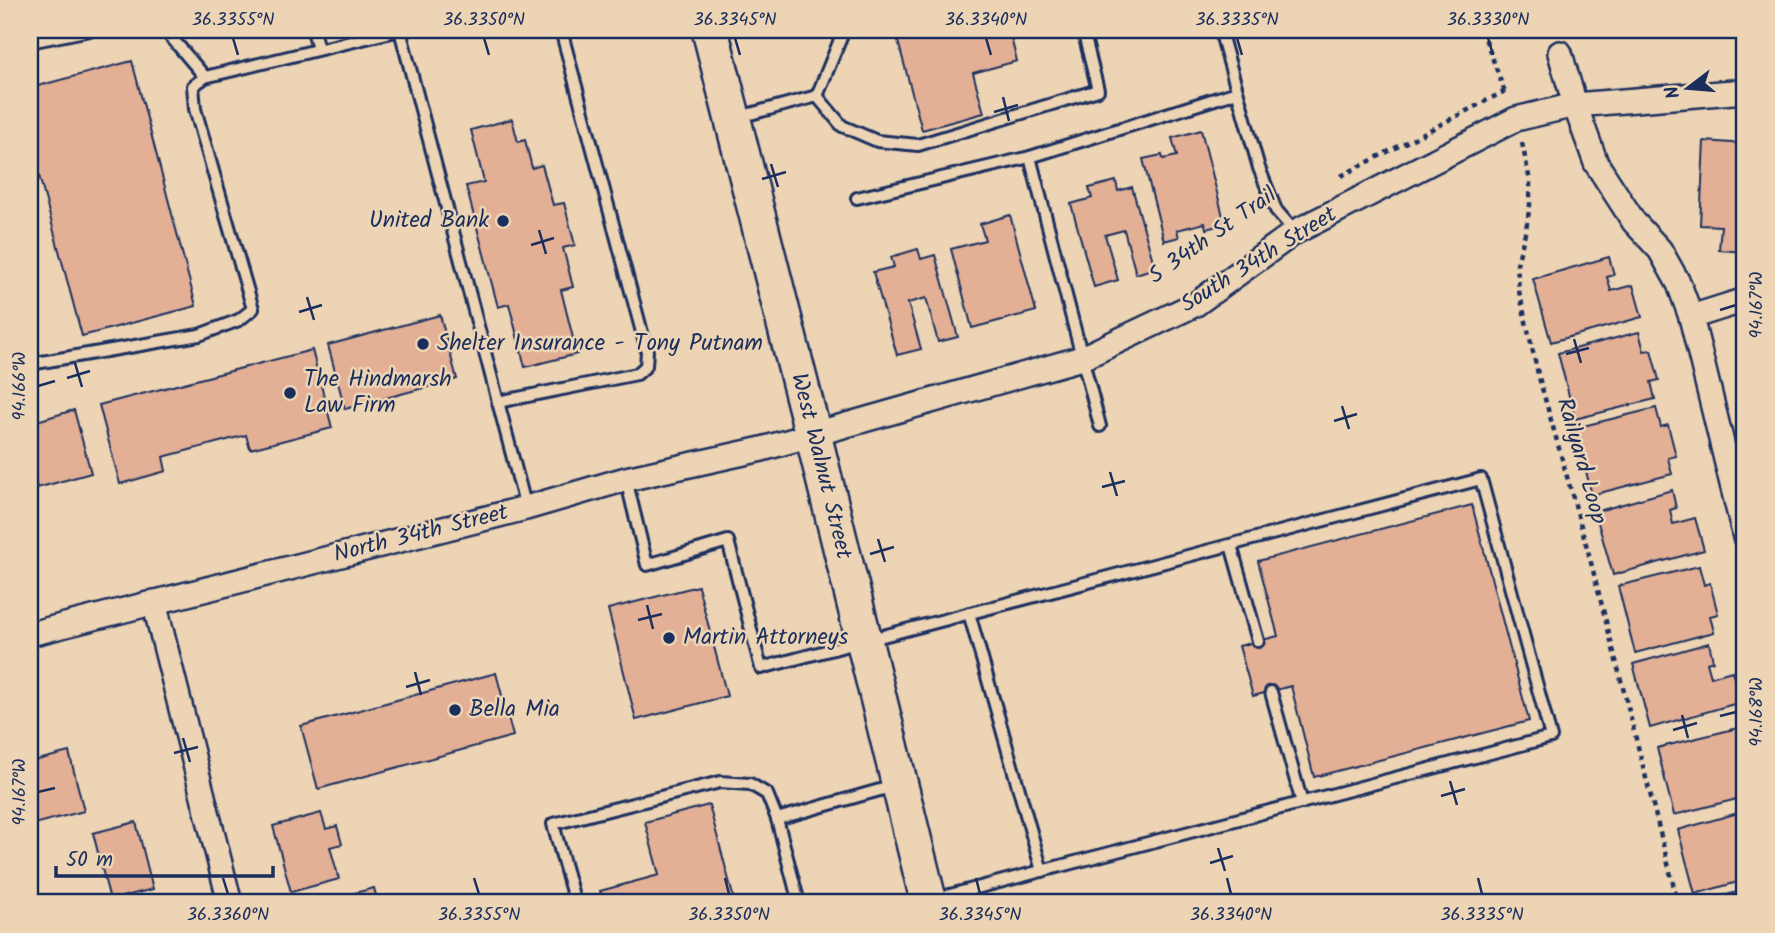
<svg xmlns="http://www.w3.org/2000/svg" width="1775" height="933" font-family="Kalam,sans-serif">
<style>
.building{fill:#e3b096;stroke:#1b2f5e;stroke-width:2}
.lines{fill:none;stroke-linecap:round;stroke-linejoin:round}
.service-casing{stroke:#1b2f5e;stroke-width:16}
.minor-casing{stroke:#1b2f5e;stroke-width:28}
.primary-casing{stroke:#1b2f5e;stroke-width:40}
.path{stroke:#1b2f5e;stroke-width:4.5;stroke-dasharray:5 5;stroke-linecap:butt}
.service{stroke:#ecd4b4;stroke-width:10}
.minor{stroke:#ecd4b4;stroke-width:23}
.primary{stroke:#ecd4b4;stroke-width:35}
.ticks{fill:none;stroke:#1b2f5e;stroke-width:2.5}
.poi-dot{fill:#1b2f5e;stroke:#ecd4b4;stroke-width:2.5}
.labels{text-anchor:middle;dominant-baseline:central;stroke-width:5;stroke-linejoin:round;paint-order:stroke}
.poi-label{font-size:23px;fill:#1b2f5e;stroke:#ecd4b4;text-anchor:start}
.street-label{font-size:23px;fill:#1b2f5e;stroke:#ecd4b4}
.neatline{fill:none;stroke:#1b2f5e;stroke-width:2.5}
.ticks-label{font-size:18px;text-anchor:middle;fill:#1b2f5e}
</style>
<rect width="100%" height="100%" fill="#ecd4b4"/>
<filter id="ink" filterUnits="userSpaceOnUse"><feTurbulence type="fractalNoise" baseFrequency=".0143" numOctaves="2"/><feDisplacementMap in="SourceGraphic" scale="14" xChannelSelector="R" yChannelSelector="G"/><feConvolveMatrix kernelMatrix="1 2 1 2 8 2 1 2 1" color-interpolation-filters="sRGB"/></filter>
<g filter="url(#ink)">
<g class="building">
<path d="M895 30H1009L1017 61 973 73 984 113 922 130Z"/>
<path d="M132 61 196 306 82 336 30 142V88Z"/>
<path d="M512 119 518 142 525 140 532 168 542 165 553 205 564 203 575 245 563 248 573 287 561 290 577 354 525 367 509 304 498 307 466 186 484 182 471 130Z"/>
<path d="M1201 130 1225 224 1206 229 1205 223 1177 230 1179 237 1164 241 1143 159 1162 155 1163 159 1177 156 1172 138Z"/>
<path d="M1704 141 1745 144V252L1719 250 1721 226 1700 225Z"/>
<path d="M1116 181 1118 191 1132 187 1155 268 1136 274 1124 230 1105 235 1118 280 1094 287 1071 204 1092 198 1089 188Z"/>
<path d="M1010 215 1036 311 972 328 951 249 985 240 980 224Z"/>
<path d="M918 249 921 259 935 255 958 337 938 342 926 298 908 303 921 349 897 355 873 272 894 267 891 257Z"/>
<path d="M1609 257 1614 275 1607 277 1611 291 1633 285 1642 317 1551 342 1533 279Z"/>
<path d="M440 315 457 379 345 409 328 345Z"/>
<path d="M1639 332 1644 351 1651 350 1659 380 1651 382 1655 399 1575 419 1558 353Z"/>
<path d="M312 350 332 428 250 449 246 435 163 457 166 471 120 484 99 405Z"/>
<path d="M1656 408 1661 427 1668 425 1676 456 1668 458 1672 474 1592 495 1575 428Z"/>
<path d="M74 410 91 473 37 488 30 463V423Z"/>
<path d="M1672 490 1676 508 1670 510 1673 524 1695 518 1704 550 1613 575 1595 512Z"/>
<path d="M1472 505 1529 721 1314 777 1291 686 1253 696 1239 646 1278 636 1258 561Z"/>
<path d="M1699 566 1704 585 1710 583 1718 614 1710 616 1714 632 1635 653 1618 586Z"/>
<path d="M698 586 727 696 636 720 608 609Z"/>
<path d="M1709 643 1713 661 1707 663 1711 677 1732 671 1741 702 1650 728 1633 664Z"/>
<path d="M496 673 513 736 318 789 301 726Z"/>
<path d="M1738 728 1743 747 1745 746V797L1674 815 1657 748Z"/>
<path d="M69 752 84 811 30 825V762Z"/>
<path d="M709 805 735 903H604L600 891 659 875 645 822Z"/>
<path d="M1745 811V880L1695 894 1678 830Z"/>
<path d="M321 813 326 829 337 826 342 844 330 847 339 879 291 892 273 826Z"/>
<path d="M136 822 153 889 110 900 93 833Z"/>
<path d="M374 888 378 903H320V902Z"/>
<path d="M1745 890V903H1695Z"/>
</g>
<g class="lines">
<g class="service-casing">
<g id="service">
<path d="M165 30 205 77"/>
<path d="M313 30 318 49"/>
<path d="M400 30 526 508"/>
<path d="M1220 30 1259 168 1276 210 1295 232"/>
<path d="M30 42 90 30"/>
<path d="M817 96 842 126 877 141 918 145 1098 90 1083 30"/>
<path d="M817 96 844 30"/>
<path d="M739 117 817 96"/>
<path d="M1030 157 1100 426"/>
<path d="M857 198 1030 157 1237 92"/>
<path d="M30 347 34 363"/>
<path d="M30 364 199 335 239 320 253 309 195 109 193 86 205 77 400 30"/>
<path d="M498 402 637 374 646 366 647 351 561 30"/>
<path d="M626 479 647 565 728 541 761 668 1481 479 1551 737 931 900"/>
<path d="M1231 545 1258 641"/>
<path d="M969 613 1042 871"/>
<path d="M1271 692 1302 803"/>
<path d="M777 819 894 786"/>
<path d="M575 903 553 824 720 782 750 784 767 794 777 819 799 903"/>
</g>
</g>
<g class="minor-casing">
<g id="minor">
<path d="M1560 53 1575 105 1596 163 1634 222 1660 250 1679 284 1691 317 1745 537"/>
<path d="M1691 317 1745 300"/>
<path d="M154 602 230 903"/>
<path d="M30 634 526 508 626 479 762 449 1082 358 1196 304 1295 232 1516 119 1575 105 1745 91"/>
</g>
</g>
<g class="primary-casing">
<g id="primary">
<path id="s1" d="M710 30 813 434 929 903"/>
</g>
</g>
<g class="path">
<path d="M1482 30 1506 95"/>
<path d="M1522 143 1530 181V205L1526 229 1517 264 1519 291 1538 374 1588 551 1678 903"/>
<path d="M1341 176 1505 91"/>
</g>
<use href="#service" class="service"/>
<use href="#minor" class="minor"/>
<use href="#primary" class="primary"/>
</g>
</g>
<path class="ticks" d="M233 38 238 55M484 38 489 55M735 38 740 55M986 38 991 55M1237 38 1242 55M1488 38 1493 55M1003 97 1009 121M994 112 1018 105M771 164 778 187M762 179 786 172M539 230 546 254M531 245 554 238M307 297 314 320M1720 310 1736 305M299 312 322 305M1574 339 1581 363M1566 354 1589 348M75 363 82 387M67 378 90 371M38 386 55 381M1342 406 1349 429M1334 421 1357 414M1110 472 1117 496M1102 487 1125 481M878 539 885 562M870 554 894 547M647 605 653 629M638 620 662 614M415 672 421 695M406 687 430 680M1682 715 1688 738M1720 716 1736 712M1673 730 1697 723M183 738 190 762M174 753 198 747M1450 781 1457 805M38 792 55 788M1441 796 1465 789M1218 848 1225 871M1210 863 1233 856M223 878 228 894M474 878 479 894M725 878 729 894M976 878 980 894M1227 878 1231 894M1478 878 1482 894"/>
<g class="poi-dot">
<circle cx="503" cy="221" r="7"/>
<circle cx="423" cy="344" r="7"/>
<circle cx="290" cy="393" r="7"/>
<circle cx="669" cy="638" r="7"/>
<circle cx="455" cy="710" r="7"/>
</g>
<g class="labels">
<g class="poi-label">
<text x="489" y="221" text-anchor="end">United Bank</text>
<text x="437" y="344">Shelter Insurance - Tony Putnam</text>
<text x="304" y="380">The Hindmarsh<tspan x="304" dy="26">Law Firm</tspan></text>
<text x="683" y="638">Martin Attorneys</text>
<text x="469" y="710">Bella Mia</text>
</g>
<g class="street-label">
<text transform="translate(1213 236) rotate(-35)">S 34th St Trail</text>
<text transform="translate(1259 260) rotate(-32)">South 34th Street</text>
<text transform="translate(1581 461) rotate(74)">Railyard Loop</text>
<text stroke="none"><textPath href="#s1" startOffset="450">West Walnut Street</textPath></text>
<text transform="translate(421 534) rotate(-14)">North 34th Street</text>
</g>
</g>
<rect width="1775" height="933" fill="none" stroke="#ecd4b4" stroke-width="77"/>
<g transform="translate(1688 88) rotate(254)" stroke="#ecd4b4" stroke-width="5" paint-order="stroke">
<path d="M0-5L12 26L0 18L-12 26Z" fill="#1b2f5e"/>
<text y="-10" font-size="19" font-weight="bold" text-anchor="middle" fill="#1b2f5e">N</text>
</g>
<path d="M56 866v10h217v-10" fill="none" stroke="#1b2f5e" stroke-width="3.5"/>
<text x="66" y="866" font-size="21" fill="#1b2f5e" stroke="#ecd4b4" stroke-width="5" paint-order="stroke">50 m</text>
<rect x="38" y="38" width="1698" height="856" class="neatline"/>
<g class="ticks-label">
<text x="233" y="25">36.3355°N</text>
<text x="484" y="25">36.3350°N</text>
<text x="735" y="25">36.3345°N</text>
<text x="986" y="25">36.3340°N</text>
<text x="1237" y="25">36.3335°N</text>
<text x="1488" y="25">36.3330°N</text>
<text transform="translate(1756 305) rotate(-90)" y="6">94.167°W</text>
<text transform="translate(19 386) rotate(-90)" y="6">94.166°W</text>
<text transform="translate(1756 712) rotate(-90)" y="6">94.168°W</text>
<text transform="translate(19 792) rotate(-90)" y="6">94.167°W</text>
<text x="228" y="920">36.3360°N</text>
<text x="479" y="920">36.3355°N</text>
<text x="729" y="920">36.3350°N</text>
<text x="980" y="920">36.3345°N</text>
<text x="1231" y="920">36.3340°N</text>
<text x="1482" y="920">36.3335°N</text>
</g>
</svg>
